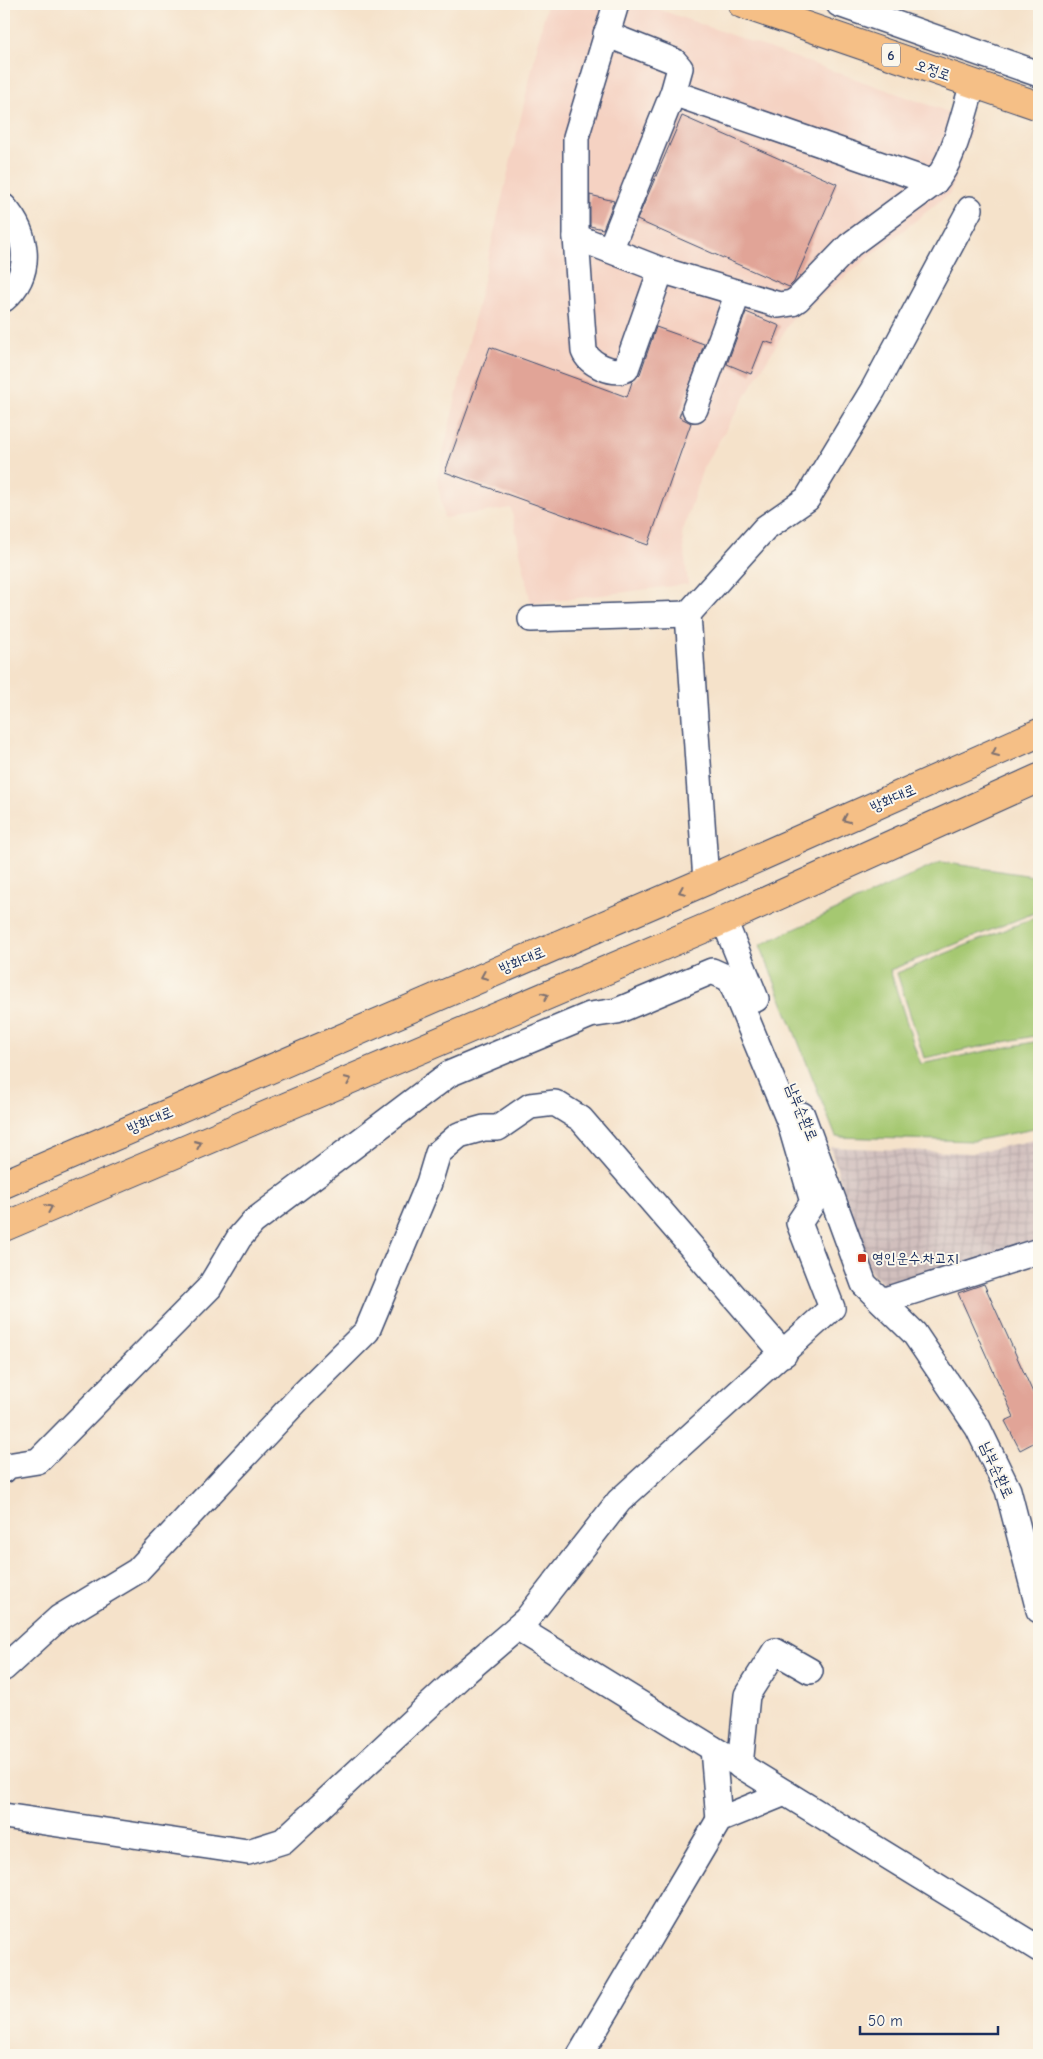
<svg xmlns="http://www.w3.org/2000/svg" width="1043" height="2059" font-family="'Comic Neue','Poor Story',sans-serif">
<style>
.built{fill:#f5d2c2}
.industrial{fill:url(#industrial-grid)}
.green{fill:#a5c871;stroke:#607c68}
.building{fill:#e1a497}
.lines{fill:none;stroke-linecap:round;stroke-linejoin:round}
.minor-casing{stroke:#3c4a6e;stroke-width:28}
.major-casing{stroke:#3c4a6e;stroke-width:30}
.minor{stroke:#fff;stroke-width:25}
.major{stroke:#f5bf86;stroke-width:28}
.oneway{stroke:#7d7070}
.poi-dot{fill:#c8321e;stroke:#fbf7ec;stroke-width:2}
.labels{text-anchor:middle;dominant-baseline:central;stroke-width:4;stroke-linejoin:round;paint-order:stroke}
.shield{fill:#fbf7ec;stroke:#5e6b89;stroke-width:1}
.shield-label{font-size:14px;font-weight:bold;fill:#1b2f5e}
.street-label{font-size:15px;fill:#1b2f5e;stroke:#fbf7ec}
.poi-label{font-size:15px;fill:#1b2f5e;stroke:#fbf7ec;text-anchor:start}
</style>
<defs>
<pattern id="industrial-grid" width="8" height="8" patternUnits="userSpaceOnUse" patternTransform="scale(1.25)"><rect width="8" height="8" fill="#d1bfbd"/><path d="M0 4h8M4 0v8" fill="none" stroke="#b3a4a5"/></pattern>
</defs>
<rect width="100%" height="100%" fill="#fbf7ec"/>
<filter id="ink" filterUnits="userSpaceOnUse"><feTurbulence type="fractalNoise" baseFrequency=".02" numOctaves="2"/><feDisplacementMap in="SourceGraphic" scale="10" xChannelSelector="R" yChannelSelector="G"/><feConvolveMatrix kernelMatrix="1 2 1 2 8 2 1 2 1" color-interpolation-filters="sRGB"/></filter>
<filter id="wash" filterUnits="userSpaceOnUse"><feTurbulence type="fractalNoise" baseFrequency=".0096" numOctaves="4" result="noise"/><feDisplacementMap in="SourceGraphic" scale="20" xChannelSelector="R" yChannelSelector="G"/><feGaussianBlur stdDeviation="1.12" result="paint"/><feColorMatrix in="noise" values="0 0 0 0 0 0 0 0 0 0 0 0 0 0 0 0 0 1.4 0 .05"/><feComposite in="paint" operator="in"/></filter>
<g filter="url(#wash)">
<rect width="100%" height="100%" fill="#f5e2ca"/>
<path class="built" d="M547 4H644L974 121 950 193 791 320 703 468 682 534 688 584 531 604 511 508 444 518 437 479Z"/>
<path class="industrial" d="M1039 1139V1243L889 1290 870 1271 830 1147 972 1153Z"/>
<g class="green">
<path d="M941 862 1039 877V911L890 970 920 1064 1039 1041V1128L974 1141 836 1137 760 945Z"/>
<path d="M1039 916V1035L924 1058 897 973Z"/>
</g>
<g id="blocks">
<g class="building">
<path d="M682 116 837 184 794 282 789 287 637 220Z"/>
<path d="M590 195 614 201 603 229 590 226Z"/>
<path d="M746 312 780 326 773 344 764 341 751 374 727 364Z"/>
<path d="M656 327 704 344 679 417 691 423 648 545 445 472 490 347 627 397 632 382 640 374Z"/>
<path d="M984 1284 1039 1406V1440L1020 1450 1005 1421 1014 1417 958 1293Z"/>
</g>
</g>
</g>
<g filter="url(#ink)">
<use href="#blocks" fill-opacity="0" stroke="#3c4a6e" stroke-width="1"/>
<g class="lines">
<g class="minor-casing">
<g id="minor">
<path d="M616 4 576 137V237L584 351C589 364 613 375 626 369L661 270"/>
<path d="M839 4 1039 74"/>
<path d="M606 34 674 61 680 68 673 93 610 250"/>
<path d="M673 93 934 183"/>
<path d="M4 207C28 234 34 273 4 299"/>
<path d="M576 237 661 270 779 305 792 303 798 299 850 245 934 183C955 159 963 114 973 84"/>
<path d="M695 409 738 293"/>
<path d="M531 619 688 614"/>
<path d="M706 881 688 614 765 528 807 499 873 390 970 209"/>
<path d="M724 920 756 999"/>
<path d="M802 1115 864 1284 914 1333 978 1428 1008 1490 1039 1610"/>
<path d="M882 1301 1039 1251"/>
<path d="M4 1470 7 1466 38 1461 209 1288 239 1238 253 1222 449 1074 590 1015 617 1011 712 971 730 979 790 1123 813 1202 799 1223 832 1308 619 1501 526 1620 463 1674 283 1841 248 1852 4 1816"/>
<path d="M517 1628 1039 1949"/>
<path d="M4 1668 59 1618 137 1571 303 1394 367 1331 429 1183 438 1153 459 1135 484 1128H498L530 1106 555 1103 581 1119 784 1354"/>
<path d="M713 1749 719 1820"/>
<path d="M740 1766 747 1695 775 1651 810 1671"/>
<path d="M580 2055 719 1820 785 1793"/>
</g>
</g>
<g class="major-casing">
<g id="major">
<path d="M742 4 1039 106"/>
<path d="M4 1184 706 881 1039 733"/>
<path d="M4 1227 724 920 1039 778"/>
</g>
</g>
<use href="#minor" class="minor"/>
<use href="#major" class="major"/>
</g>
<defs><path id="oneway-chevron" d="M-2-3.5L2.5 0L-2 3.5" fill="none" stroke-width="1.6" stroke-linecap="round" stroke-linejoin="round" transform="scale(1.25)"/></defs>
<g class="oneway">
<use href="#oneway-chevron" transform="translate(995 753) rotate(156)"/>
<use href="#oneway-chevron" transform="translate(846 819) rotate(156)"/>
<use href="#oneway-chevron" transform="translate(682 891) rotate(157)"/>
<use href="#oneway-chevron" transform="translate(484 976) rotate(157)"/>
<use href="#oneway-chevron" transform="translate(545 996) rotate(-23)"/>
<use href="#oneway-chevron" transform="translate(348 1080) rotate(-23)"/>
<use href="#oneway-chevron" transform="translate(198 1144) rotate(-23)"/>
<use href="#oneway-chevron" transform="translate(49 1208) rotate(-23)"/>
</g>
</g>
<rect class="poi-dot" x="857" y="1253" width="10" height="10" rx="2.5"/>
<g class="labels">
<rect class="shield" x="882" y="43.5" width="18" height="23" rx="4"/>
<g class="shield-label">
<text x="891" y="55">6</text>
</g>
<g class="street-label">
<text transform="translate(933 70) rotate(19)">오정로</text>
<text transform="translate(893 798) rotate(-24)">방화대로</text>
<text transform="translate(522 960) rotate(-23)">방화대로</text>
<text transform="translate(802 1112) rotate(68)">남부순환로</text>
<text transform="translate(150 1120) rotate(-23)">방화대로</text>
<text transform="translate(997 1470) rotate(66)">남부순환로</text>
</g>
<g class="poi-label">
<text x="872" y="1258">영인운수.차고지</text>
</g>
</g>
<rect width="1043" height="2059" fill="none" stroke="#fbf7ec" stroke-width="20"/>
<path d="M860 2026v8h138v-8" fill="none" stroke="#1b2f5e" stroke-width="2.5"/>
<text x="868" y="2026" font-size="15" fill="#1b2f5e" stroke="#fbf7ec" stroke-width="4" paint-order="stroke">50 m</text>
</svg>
